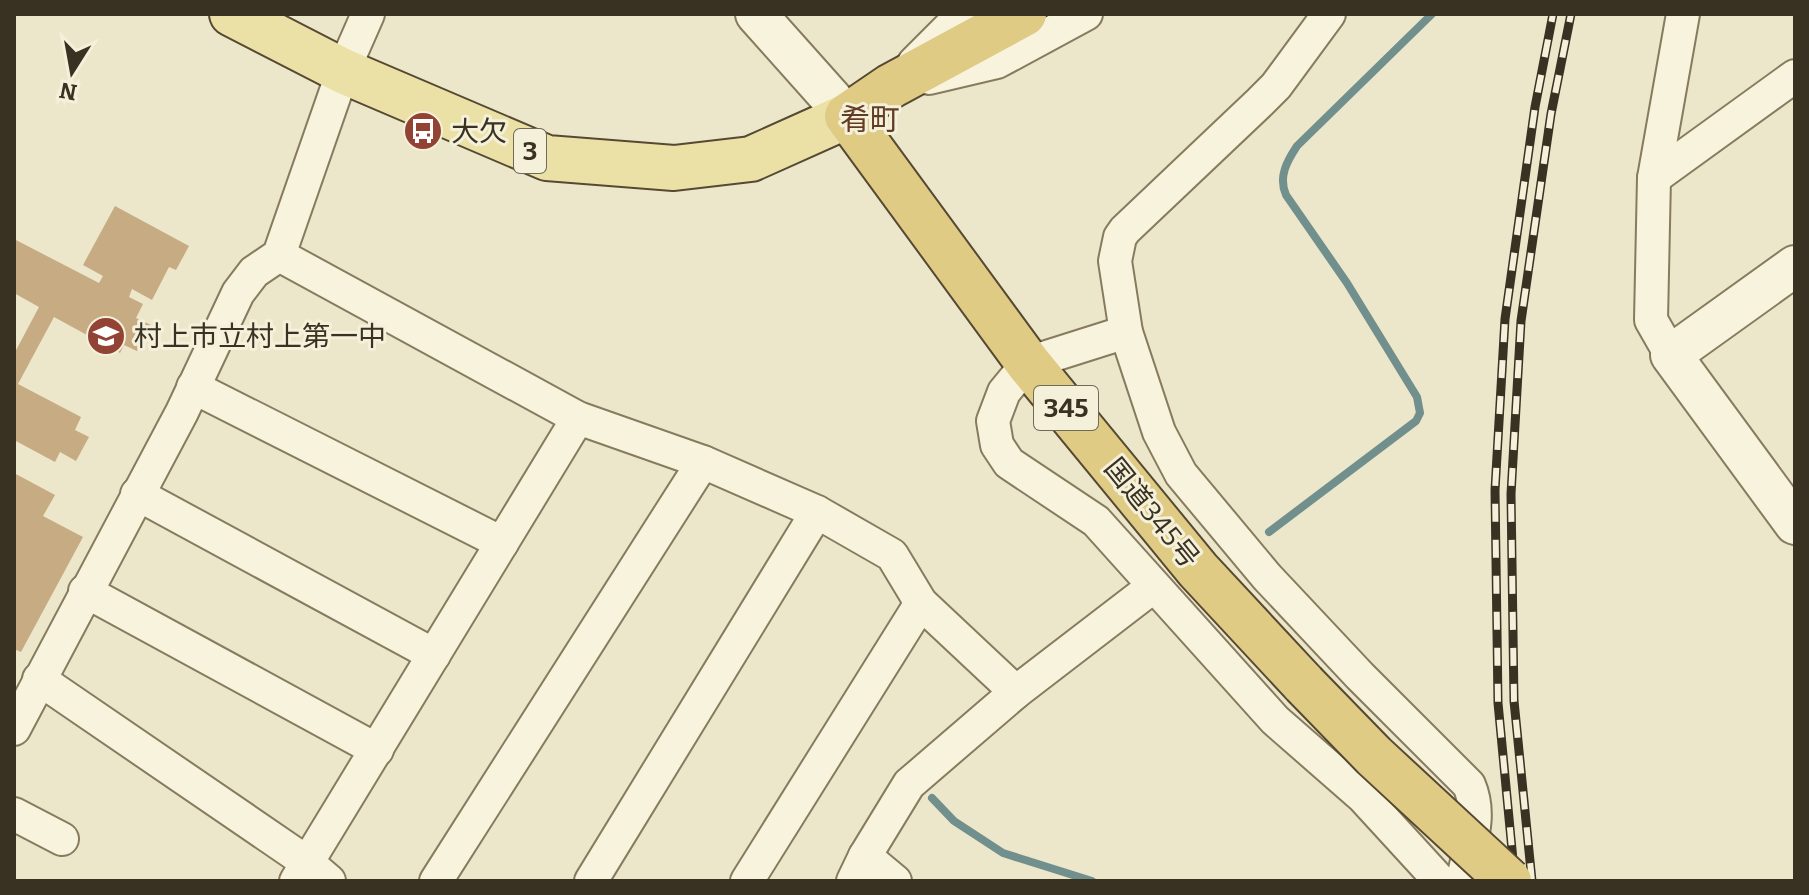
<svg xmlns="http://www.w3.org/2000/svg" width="1809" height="895" font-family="Bitter,'Noto Sans JP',serif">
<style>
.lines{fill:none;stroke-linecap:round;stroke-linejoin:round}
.stream{stroke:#718f8c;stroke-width:8}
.building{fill:#c7ab83}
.minor-casing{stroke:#877b5f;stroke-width:36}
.tertiary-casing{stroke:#877b5f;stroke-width:44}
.primary-casing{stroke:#564933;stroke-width:48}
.trunk-casing{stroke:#564933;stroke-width:48}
.minor{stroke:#f7f3dd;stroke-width:32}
.tertiary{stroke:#f7f3dd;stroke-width:40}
.primary{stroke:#ebe1a6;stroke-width:44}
.trunk{stroke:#dfcb84;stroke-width:44}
.rail-casing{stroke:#393122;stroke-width:9}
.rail{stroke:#f4f0d9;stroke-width:6;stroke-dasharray:18;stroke-linecap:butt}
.trunk-bridge-casing{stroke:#564933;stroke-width:48;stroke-linecap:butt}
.trunk-bridge{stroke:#dfcb84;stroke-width:44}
.labels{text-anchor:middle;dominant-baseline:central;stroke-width:6;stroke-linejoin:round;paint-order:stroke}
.shield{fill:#f4f0d9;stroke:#716a59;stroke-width:2}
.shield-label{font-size:26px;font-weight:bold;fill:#393122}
.poi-label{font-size:28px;fill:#393122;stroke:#f4f0d9;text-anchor:start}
.street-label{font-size:28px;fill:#393122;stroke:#f4f0d9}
.neighbourhood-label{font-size:30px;fill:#623c24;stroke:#f4f0d9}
</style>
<rect width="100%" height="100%" fill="#ece7ca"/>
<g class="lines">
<g class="stream">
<path d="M1269 532 1416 421 1420 413 1417 397 1347 283 1286 195C1278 177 1287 161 1297 146L1432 14"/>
<path d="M932 798 954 821 1003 853 1092 881"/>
</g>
</g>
<g class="building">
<path d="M115 206 189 246 176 270 169 267 152 300 132 289 129 297 143 304 136 318 151 325 137 351 124 345 120 353 54 317 18 384 81 417 75 430 89 437 76 461 60 452 55 462 14 440V354L39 307 14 293V239L99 283 103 276 83 265Z"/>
<path d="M14 473 55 495 43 516 83 537 21 652 14 649Z"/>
</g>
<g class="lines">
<g class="minor-casing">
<g id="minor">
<path d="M1329 14 1276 86 1260 102 1125 230 1120 237 1115 261 1126 332 1159 432 1181 474 1267 577 1360 676 1469 785C1482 815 1470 844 1464 875L1458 881"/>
<path d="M914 63 963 14"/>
<path d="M929 78 997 62 1086 14"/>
<path d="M1654 178 1795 76"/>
<path d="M279 255 578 418 703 462 817 512 892 555 921 603 1016 692"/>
<path d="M1126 332 1028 363 1004 392 993 421 997 445 1009 463 1096 521 1275 720 1363 797 1440 881"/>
<path d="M1671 355 1651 320 1654 178 1683 14"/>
<path d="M193 387 502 543"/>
<path d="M137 494 434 655"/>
<path d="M85 591 377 750"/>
<path d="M39 679 308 863 329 881"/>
<path d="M14 729 182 412 238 293 254 272 279 255 343 71 368 14"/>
<path d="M14 814 62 839"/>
<path d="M865 856 895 881"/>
<path d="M296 881 578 418"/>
<path d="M436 881 703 462"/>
<path d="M591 881 817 512"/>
<path d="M747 881 921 603"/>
<path d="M853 881 865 856 909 784 1016 692 1154 586"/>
</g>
</g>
<g class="tertiary-casing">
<g id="tertiary">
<path d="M756 14 847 116"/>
<path d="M1795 266 1671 355 1795 524"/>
</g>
</g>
<g class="primary-casing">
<path id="primary" d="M232 14 343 71 547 158 674 168 751 159 847 116"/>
</g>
<g class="trunk-casing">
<path id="trunk" d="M1024 14 891 86 847 116 1028 363 1198 570 1304 684"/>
</g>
<use href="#minor" class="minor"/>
<use href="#tertiary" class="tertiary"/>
<use href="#primary" class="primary"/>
<use href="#trunk" class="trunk"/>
<g class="rail-casing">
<g id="rail">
<path d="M1515 881 1498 703 1495 490 1505 319 1535 107 1553 14"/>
<path d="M1532 881 1514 701 1511 494 1521 321 1551 114 1571 14"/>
</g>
</g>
<use href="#rail" class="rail"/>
<g class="trunk-bridge-casing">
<path id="trunk-bridge" d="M1304 684 1374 756 1509 881"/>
</g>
<use href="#trunk-bridge" class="trunk-bridge"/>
</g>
<defs>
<g id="bus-disc" transform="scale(2)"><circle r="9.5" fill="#924334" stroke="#f4f0d9"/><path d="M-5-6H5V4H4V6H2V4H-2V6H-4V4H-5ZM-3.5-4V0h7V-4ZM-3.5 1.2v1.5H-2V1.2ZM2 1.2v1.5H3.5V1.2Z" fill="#fff"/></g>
<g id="school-disc" transform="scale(2)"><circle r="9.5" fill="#924334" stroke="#f4f0d9"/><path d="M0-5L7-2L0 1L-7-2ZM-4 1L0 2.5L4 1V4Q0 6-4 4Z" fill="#fff"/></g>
</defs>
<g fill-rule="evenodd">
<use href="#bus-disc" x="423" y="131"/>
<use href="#school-disc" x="106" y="336"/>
</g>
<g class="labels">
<g class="shield">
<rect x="514" y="129" width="32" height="44" rx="6"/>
<rect x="1034" y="386" width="64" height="44" rx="6"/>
</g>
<g class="shield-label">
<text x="530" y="151">3</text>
<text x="1066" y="408">345</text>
</g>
<g class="poi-label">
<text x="451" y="131">大欠</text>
<text x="134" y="336">村上市立村上第一中</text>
</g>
<g class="street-label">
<text transform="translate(1152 513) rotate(51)">国道345号</text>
</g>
<g class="neighbourhood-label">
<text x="870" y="120">肴町</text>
</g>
</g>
<rect width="1809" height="895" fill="none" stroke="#393122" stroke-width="32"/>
<g transform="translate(72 72) rotate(191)" stroke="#f4f0d9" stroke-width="6" paint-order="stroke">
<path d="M0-6L14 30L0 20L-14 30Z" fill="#393122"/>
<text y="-12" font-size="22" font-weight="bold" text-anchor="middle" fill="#393122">N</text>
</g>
</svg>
